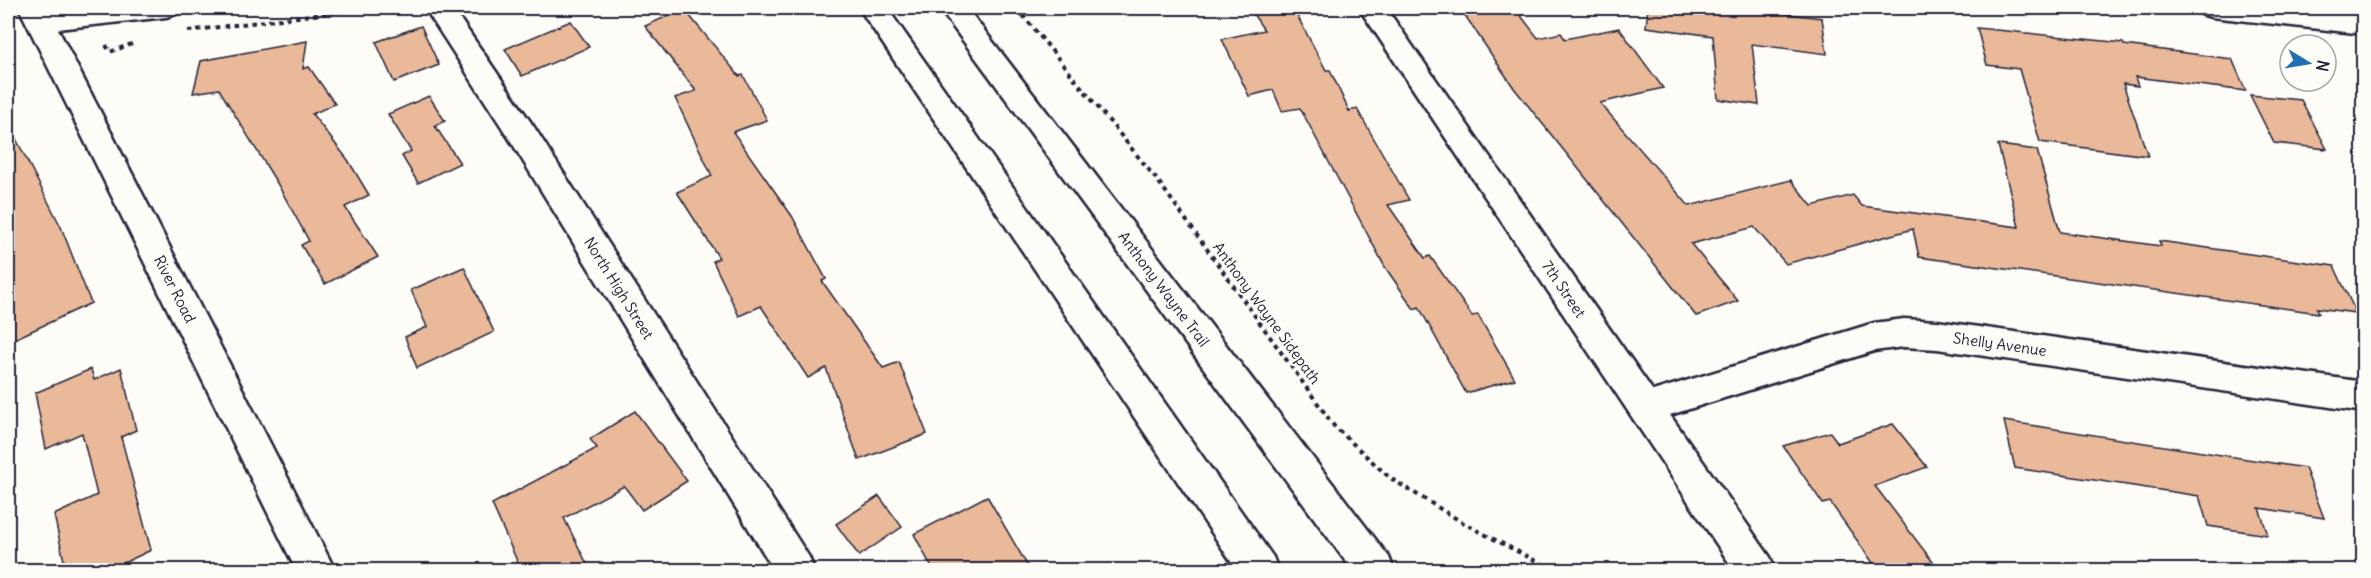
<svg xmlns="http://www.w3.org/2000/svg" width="2371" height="578" font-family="Delius,sans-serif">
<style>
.building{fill:#e9b999;stroke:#22223b;stroke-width:1.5}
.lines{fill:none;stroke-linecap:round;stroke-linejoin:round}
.street-casing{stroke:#22223b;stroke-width:5}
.secondary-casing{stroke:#22223b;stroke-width:5}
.highway-casing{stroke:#22223b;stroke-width:5}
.path{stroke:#22223b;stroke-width:4;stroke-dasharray:4.5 4.5;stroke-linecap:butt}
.street{fill:#fdfcf7;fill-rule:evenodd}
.secondary{fill:#fdfcf7;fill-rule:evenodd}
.highway{fill:#fdfcf7;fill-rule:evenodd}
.labels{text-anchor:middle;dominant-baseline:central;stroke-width:4.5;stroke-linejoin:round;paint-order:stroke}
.street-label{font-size:15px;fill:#22223b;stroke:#fdfcf7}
</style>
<rect width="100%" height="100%" fill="#fdfcf7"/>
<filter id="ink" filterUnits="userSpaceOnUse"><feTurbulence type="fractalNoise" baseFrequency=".0167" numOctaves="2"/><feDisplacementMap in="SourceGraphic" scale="12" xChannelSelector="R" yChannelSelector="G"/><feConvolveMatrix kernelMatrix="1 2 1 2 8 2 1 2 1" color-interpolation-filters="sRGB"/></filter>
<g filter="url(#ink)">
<g class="building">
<path d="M1249 8H1293L1326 70H1330L1349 111 1357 109 1409 200 1388 205 1425 258 1430 256 1472 316 1478 315 1515 379 1466 393 1419 307 1414 309 1385 267 1300 108 1282 111 1273 90 1249 96 1222 39 1264 30Z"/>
<path d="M1460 8H1515L1538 38 1561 33 1565 39 1619 28 1663 88 1600 103 1689 206 1791 180 1812 206 1853 195 1862 206 2019 227 1998 145 2037 150 2060 232 2161 246 2159 241 2334 266 2356 313 2317 308 2319 313 1919 257 1913 229 1786 264 1754 227 1691 244 1738 301 1696 316 1514 88Z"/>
<path d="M1648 8H1737L1822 18 1827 54 1752 44 1759 105 1718 99 1713 36 1646 27Z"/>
<path d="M684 9 739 76 743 75 767 120 733 132 792 216 826 279 822 281 883 368 899 362 927 434 859 460 826 368 808 378 761 306 739 316 713 261 719 258 677 192 712 176 675 98 696 91 645 26Z"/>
<path d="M571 21 589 47 522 76 505 49Z"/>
<path d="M421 26 439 65 394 82 376 42Z"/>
<path d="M1977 28 2123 43 2124 45 2232 59 2246 91 2135 77 2138 86 2123 84 2148 156 2040 142 2019 69 1987 65Z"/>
<path d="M307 41 303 69 309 67 335 104 312 114 348 160 369 195 345 207 378 257 325 284 301 245 309 241 277 183 219 89 193 93 201 61Z"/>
<path d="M2250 95 2301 100 2327 149 2274 143Z"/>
<path d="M429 96 445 121 435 126 460 163 418 183 402 156 411 151 388 114Z"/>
<path d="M8 123 61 227 91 303 8 342Z"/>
<path d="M464 267 494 332 417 368 405 337 427 327 411 290Z"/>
<path d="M121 368 136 430 121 437 151 550 109 570H66L54 515 97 495 82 433 46 449 35 393 91 369 94 380Z"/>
<path d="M635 411 687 481 642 510 624 486 564 518 590 570H521L492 504 597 448 590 439Z"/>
<path d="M2004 421 2305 468 2324 518 2259 508 2268 535 2208 526 2199 496 2015 468Z"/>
<path d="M1893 424 1927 467 1875 486 1939 570H1878L1830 502 1823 504 1783 446 1830 432 1838 443Z"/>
<path d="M879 496 902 527 859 556 836 524Z"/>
<path d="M987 496 1030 570H933L914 534Z"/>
</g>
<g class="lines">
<g class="street-casing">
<g id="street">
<path d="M429 8H455L456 13 534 127 809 557 814 570H774L512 143 428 13Z"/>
<path d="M1359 8H1386L1653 391 1874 323 1904 319 1937 321 2364 382V412L1937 349 1904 347 1874 351 1670 415 1770 557 1775 570H1734Z"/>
<path d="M2198 8H2288L2364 16V34L2211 17 2201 14Z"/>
</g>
</g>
<g class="secondary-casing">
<path id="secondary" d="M19 8H46L49 12 89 8H180L176 14 166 17 58 29 335 570H296Z"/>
</g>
<g class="highway-casing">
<g id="highway">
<path d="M859 8H887L1273 557 1278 570H1237Z"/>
<path d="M939 8H967L1389 557 1394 570H1352Z"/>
</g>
</g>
<g class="path">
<path d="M1017 8 1158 181 1334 426 1390 478 1465 524 1553 570"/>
<path d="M188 31 367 8"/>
<path d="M106 45 110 52 134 43"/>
</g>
<use href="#street" class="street"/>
<use href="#secondary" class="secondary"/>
<use href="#highway" class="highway"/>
</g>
</g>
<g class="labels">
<g class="street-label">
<text transform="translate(619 288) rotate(58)">North High Street</text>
<text transform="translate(175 289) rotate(63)">River Road</text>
<text transform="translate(1164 289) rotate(53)">Anthony Wayne Trail</text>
<text transform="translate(1564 289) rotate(56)">7th Street</text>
<text transform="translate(1267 313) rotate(54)">Anthony Wayne Sidepath</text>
<text transform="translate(2000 344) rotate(8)">Shelly Avenue</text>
</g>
</g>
<rect width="2371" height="578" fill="none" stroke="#fdfcf7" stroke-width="30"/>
<rect x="15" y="15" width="2341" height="548" fill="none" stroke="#22223b" stroke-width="2" filter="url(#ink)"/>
<g transform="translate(2308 63) rotate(101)"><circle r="28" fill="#fdfcf7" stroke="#a5a5ac" stroke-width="1.5"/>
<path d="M0-4.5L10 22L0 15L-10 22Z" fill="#1f6fb2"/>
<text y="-9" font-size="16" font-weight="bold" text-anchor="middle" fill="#22223b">N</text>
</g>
</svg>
